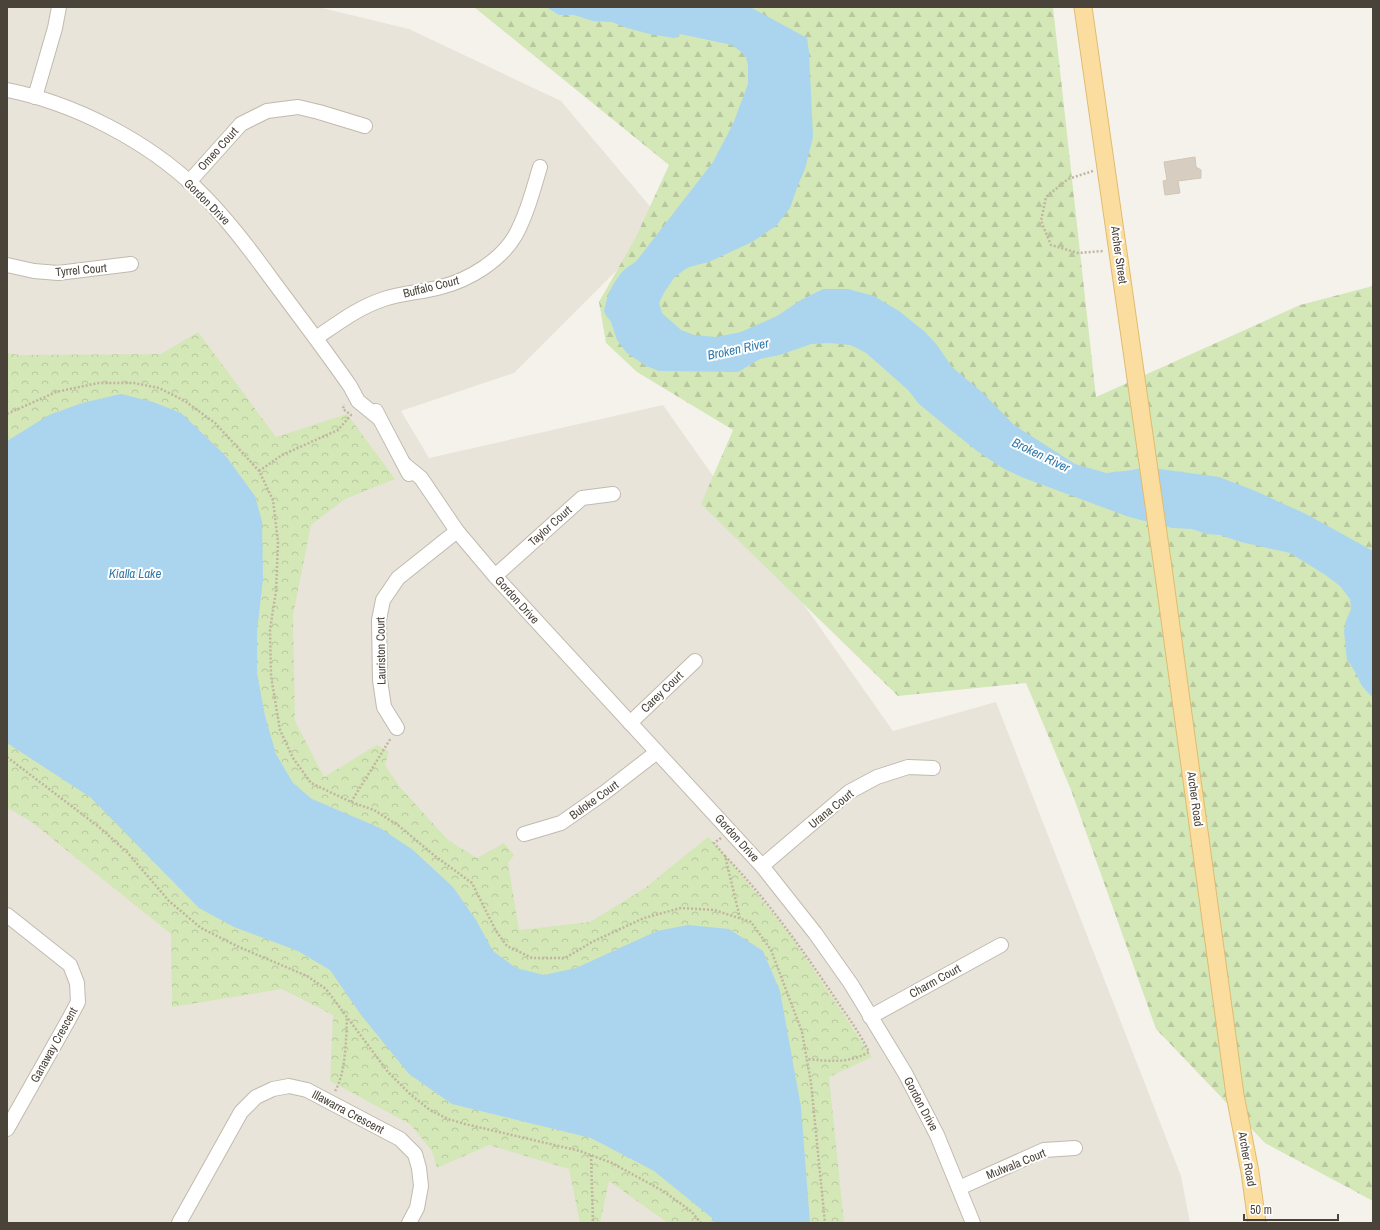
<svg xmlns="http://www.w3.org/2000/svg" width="1380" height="1230" font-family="'Archivo Narrow',sans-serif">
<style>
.residential{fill:#e9e4da}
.forest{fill:url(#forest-firs)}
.park{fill:url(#park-crowns)}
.water{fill:#abd5ef}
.building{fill:#d7cec1;stroke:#d1c5b5}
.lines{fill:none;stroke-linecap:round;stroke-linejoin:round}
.minor-casing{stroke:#c1baae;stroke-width:16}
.major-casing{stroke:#e0bb6f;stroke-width:19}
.path{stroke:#c2b5a0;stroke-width:2.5;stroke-dasharray:2 2;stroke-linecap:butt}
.minor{stroke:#fff;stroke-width:14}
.major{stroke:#fbde9f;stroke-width:17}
.labels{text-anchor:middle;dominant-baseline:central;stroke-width:4;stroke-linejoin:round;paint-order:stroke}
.street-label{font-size:12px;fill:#4a4339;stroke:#fff}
.water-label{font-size:13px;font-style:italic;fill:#337bab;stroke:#fff}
</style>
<defs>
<pattern id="forest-firs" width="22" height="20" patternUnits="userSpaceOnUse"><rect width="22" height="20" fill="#d3e7b7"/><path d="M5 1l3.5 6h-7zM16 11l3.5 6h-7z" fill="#b7c79e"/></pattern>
<pattern id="park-crowns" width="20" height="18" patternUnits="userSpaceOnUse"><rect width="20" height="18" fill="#d3e7b7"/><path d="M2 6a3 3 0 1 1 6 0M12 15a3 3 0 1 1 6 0" fill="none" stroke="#b7c79e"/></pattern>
</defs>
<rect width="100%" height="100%" fill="#f5f2ec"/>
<path class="residential" d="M7 7H318L409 29 561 101 664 223 514 373 401 411 429 458 663 405 893 731 996 702 1181 1176 1190 1223H7Z"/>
<path class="forest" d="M474 7H1053L1096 397 1300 305 1373 286V1201L1265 1143 1156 1029 1071 790 1026 683 898 696 701 504 733 430 637 372 606 343 599 302 636 237 669 165Z"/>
<path class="park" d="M198 332 276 437 347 414 395 479 345 499 311 525 293 615 295 721 324 777 377 745 389 751 385 765 399 786 448 840 477 858 504 843 514 855 508 863 519 930 590 922 645 888 708 837 725 855 790 935 872 1057 829 1077 844 1223H668L609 1181 600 1223H580L569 1169 489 1145 437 1168 432 1151 410 1124 330 1081 333 1015 282 989 172 1007 171 934 29 820 7 808V353L19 355 161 354Z"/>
<g class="water">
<path d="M546 7H750L807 38 809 52 813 137 805 169 798 185 790 208 776 226 752 242 709 262 689 267 684 270 674 278 665 291 659 303 662 313 681 330 694 335 716 337 741 332 777 316 801 300 823 289H848L874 296 899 311 925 332 937 345 952 367 983 393 1014 425 1075 464 1106 473 1133 470 1145 467 1219 477 1253 490 1306 514 1373 551V698L1362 686 1354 670 1347 660 1344 631 1346 621 1351 609 1350 599 1340 586 1327 576 1290 553 1241 542 1220 535 1206 534 1192 529 1172 528 1129 517 1024 478 1004 469 977 451 947 427 919 404 908 390 881 366 866 353 855 347 850 345 829 343 811 344 780 355 760 359 738 372 659 371 646 366 627 353 617 340 611 322 604 312C606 297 613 282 623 271 628 266 634 264 638 259L713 162 733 124 748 84V66L746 57 740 51 732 45 680 34 678 37 674 38 649 34 624 27 612 22 593 21 574 15H559Z"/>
<path d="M121 394 153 402 181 413 225 455 255 496 262 521 263 579 257 631V673L265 716 276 754 293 783 312 799 380 828 413 850 453 887 476 920 493 951 516 968 544 975 576 968 657 931 688 925 729 929 763 951 780 991 801 1107 810 1223H714L712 1218 654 1171 591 1138 452 1104 409 1074 361 1015 330 970 298 951 234 927 199 908 90 797 7 743V441L49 415 82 403Z"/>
</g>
<path class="building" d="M1195 157 1196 167 1201 170V178L1178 181 1180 193 1165 195 1163 181 1167 180 1164 162Z"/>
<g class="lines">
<g class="minor-casing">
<g id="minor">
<path d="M7 90C74 103 147 141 196 188 225 216 249 248 273 281 299 316 325 350 350 386L358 401 380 419"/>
<path d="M35 97 55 28 59 7"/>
<path d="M189 182 241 124 267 111 298 107 319 112 365 126"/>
<path d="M7 265 34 271 58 273 131 264"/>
<path d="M316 338C338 323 359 307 384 299 403 293 423 292 441 287 469 280 500 261 515 236 527 214 533 190 540 167"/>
<path d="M376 411 380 419 409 474"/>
<path d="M405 465 421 478 457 531 495 576 762 866 815 933 851 984 905 1073 937 1135 973 1223"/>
<path d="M495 576 582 498 613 494"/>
<path d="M630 723 695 661"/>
<path d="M397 728 384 707 380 680 379 620 383 600 398 578 457 531"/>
<path d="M524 834 561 823 604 793 657 752"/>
<path d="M762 866 849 792 877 777 908 767 933 768"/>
<path d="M7 915 70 965 77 983 78 1002 69 1019 7 1129"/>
<path d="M870 1017 1001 945"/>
<path d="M959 1188 1044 1150 1075 1148"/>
<path d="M179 1223 241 1112 256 1097 273 1089 289 1086 307 1090 400 1139 415 1154 419 1168 421 1186 417 1208 409 1223"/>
</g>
</g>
<g class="major-casing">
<path id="major" d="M1083 7 1163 568 1235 1095 1250 1172 1257 1223"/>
</g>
<g class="path">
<path d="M1093 171 1068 179 1046 197 1041 221 1051 245 1078 253 1103 251"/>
<path d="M7 414 56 392 98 383H134L159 388 185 401 215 423 240 450 259 471 273 500 278 542 276 591 270 630 271 676 280 730 293 758 311 783 351 802 374 810 399 826 435 856 472 883 496 931 507 946 532 958H565L592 942 644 918 681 908 714 910 751 922 771 950 802 1032 811 1083 825 1223"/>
<path d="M259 471 282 455 338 430 351 415 343 409 344 404"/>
<path d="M7 757 99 827 127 852 169 901 201 928 239 947 307 976 326 989 388 1072 410 1094 430 1110 448 1119 465 1124 580 1151 612 1163 663 1191 691 1211 701 1223"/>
<path d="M351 802 391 738"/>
<path d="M721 838 714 843 725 856 740 918"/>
<path d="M725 856C767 899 802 949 835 998 847 1016 860 1033 869 1052 847 1064 830 1061 806 1059"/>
<path d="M335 1091C346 1073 346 1039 347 1018"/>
<path d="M591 1155 593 1223"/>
</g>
<use href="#minor" class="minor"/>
<use href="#major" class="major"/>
</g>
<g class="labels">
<g class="street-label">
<text transform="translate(218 149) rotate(-48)">Omeo Court</text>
<text transform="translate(207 202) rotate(45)">Gordon Drive</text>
<text transform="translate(1119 255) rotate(82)">Archer Street</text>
<text transform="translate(81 270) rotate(-5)">Tyrrel Court</text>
<text transform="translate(431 287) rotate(-14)">Buffalo Court</text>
<text transform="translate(550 526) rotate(-42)">Taylor Court</text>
<text transform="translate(517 600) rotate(48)">Gordon Drive</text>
<text transform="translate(381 651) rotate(-91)">Lauriston Court</text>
<text transform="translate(662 692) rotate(-44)">Carey Court</text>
<text transform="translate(1195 799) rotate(82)">Archer Road</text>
<text transform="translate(594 800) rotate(-36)">Buloke Court</text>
<text transform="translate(831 809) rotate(-39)">Urana Court</text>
<text transform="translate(737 838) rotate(48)">Gordon Drive</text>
<text transform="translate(935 981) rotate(-29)">Charm Court</text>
<text transform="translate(54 1045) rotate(-61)">Ganaway Crescent</text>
<text transform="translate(921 1104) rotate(62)">Gordon Drive</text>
<text transform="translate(348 1112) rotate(28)">Illawarra Crescent</text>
<text transform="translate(1247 1159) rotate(80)">Archer Road</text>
<text transform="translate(1016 1164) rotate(-22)">Mulwala Court</text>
</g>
<g class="water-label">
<text transform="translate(738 349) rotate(-12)">Broken River</text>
<text transform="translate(1041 455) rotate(26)">Broken River</text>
<text x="135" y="573">Kialla Lake</text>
</g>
</g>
<rect width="1380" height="1230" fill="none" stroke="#4a4339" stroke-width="16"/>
<path d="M1244 1214v6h94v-6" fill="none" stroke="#4a4339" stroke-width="2"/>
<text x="1250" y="1214" font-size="12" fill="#4a4339" stroke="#ffffff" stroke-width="3" paint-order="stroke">50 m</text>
</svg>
